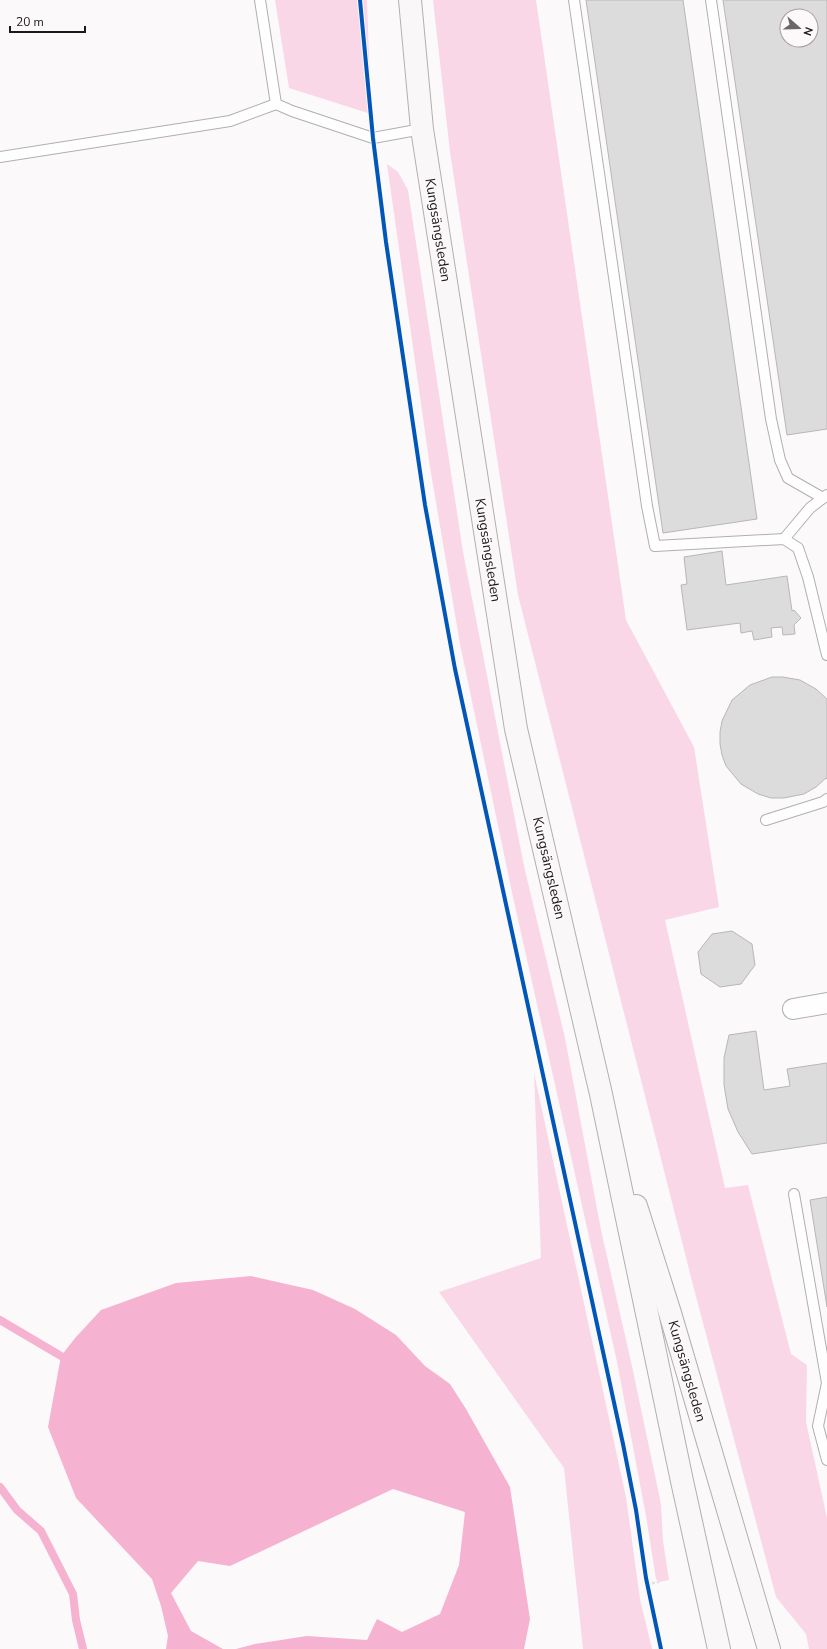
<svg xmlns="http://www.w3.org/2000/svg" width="827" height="1649" font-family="'Nunito Sans',sans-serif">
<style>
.green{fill:#f9d7e6}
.water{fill:#f6b2d1}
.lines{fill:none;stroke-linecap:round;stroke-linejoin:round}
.stream{stroke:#f6b2d1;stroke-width:8}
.building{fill:#dddcdc;stroke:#b8b7b6;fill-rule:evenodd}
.service-casing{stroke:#b1afb0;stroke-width:12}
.minor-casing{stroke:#b1afb0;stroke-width:22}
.secondary-casing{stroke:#b1afb0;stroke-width:24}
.path{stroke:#e2e1e1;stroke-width:2.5;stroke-dasharray:3 2;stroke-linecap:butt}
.service{stroke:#fffefe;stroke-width:10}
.minor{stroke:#fffefe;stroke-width:20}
.secondary{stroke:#faf7f8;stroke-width:22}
.cycleway-casing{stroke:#fdf8fa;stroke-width:6}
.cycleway{stroke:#0057b8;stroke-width:4}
.labels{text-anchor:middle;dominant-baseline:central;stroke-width:4;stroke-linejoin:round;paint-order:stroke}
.street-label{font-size:14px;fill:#1b191a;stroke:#fdf8fa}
</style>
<rect width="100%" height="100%" fill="#fcf9fa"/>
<g class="green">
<path d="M275 0H367L371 114 289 88Z"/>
<path d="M433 0H536L626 620 694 747 719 907 665 920 725 1188 748 1185 791 1354 807 1365 806 1422 827 1518V1649H809L806 1634 776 1597 694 1289 518 595 450 152Z"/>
<path d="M387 164 398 172 408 190 463 552 524 866 565 1038 601 1230 632 1366 661 1504 663 1541 669 1580 659 1582 656 1579 646 1516 617 1362 513 897 460 644 430 467Z"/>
<path d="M534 1073 626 1497 640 1599 652 1649H583L564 1468 439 1292 541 1258Z"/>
</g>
<path class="water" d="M251 1276 313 1290 355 1309 396 1335 425 1366 450 1384 466 1409 510 1487 530 1619 524 1649H236L255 1644 307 1636 367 1640 377 1619 402 1632 440 1614 459 1565 465 1512 393 1489 230 1566 198 1561 171 1593 191 1631 223 1649H166L168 1636 161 1606 152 1579 76 1498 48 1427 61 1356 76 1337 101 1310 176 1283Z"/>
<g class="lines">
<g class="stream">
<path d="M0 1320 61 1356"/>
<path d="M0 1487 17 1510 41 1531 73 1594 76 1620 83 1649"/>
</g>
</g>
<g class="building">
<path d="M586 0H683L757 519 663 533Z"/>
<path d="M723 0H827V429L787 435ZM787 16H811V40H787Z"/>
<path d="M722 551 726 585 787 576 792 611 794 610 801 618 794 625 795 634 783 635 782 627 771 628 772 637 754 640 752 631 741 633 740 623 687 630 681 585 687 584 684 557Z"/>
<path d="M772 677H783L800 680 816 689 827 699V779L826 778 816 787 804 794 784 798H771L758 794 741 784 726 766 722 755 720 744V732L722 721 732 700 750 685Z"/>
<path d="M732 931 752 944 755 965 741 984 720 987 701 974 698 952 712 934Z"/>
<path d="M756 1031 764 1090 790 1086 787 1069 827 1063V1143L752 1154 738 1132 728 1109 724 1085V1058L729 1035Z"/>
<path d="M827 1197V1307L810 1200Z"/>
</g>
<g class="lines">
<g class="service-casing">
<g id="service">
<path d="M574 0 647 506 655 546 784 539 798 548 808 577 827 655"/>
<path d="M711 0 771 419 780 460 788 478 823 498"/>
<path d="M276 104 292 111 373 138 422 129"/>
<path d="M0 157 230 121 276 104 260 0"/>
<path d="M784 539 810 508 827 495"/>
<path d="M766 820 823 802 827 799"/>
<path d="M794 1194 827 1383 818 1426 827 1460"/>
</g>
</g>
<g class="minor-casing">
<path id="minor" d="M793 1009 827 1003"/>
</g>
<g class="secondary-casing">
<g id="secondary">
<path d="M410 0 422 129 516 729 601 1094 682 1481 719 1649"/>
<path d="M636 1206 670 1313 769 1649"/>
</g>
</g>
<path class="path" d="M647 1584 659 1582"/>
<use href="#service" class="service"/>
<use href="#minor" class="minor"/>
<use href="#secondary" class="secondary"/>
<g class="cycleway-casing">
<path id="cycleway" d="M360 0 373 138 386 242 425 505 455 669 623 1444 636 1510 646 1578 661 1649"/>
</g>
<use href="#cycleway" class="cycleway"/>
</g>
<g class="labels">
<g class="street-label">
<text transform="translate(438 230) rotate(81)">Kungsängsleden</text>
<text transform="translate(488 550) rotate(81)">Kungsängsleden</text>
<text transform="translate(549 868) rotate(77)">Kungsängsleden</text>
<text transform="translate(687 1371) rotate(74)">Kungsängsleden</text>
</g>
</g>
<g transform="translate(799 28) rotate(110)"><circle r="19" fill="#fdf8fa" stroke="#a39fa0"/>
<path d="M0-3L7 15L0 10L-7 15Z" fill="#6a6768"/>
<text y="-6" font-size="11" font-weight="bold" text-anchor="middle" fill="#1b191a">N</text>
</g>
<path d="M10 26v6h75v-6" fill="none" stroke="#1b191a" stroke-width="2"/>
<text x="16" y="26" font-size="12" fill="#1b191a" stroke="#fdf8fa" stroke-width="3" paint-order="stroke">20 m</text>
</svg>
